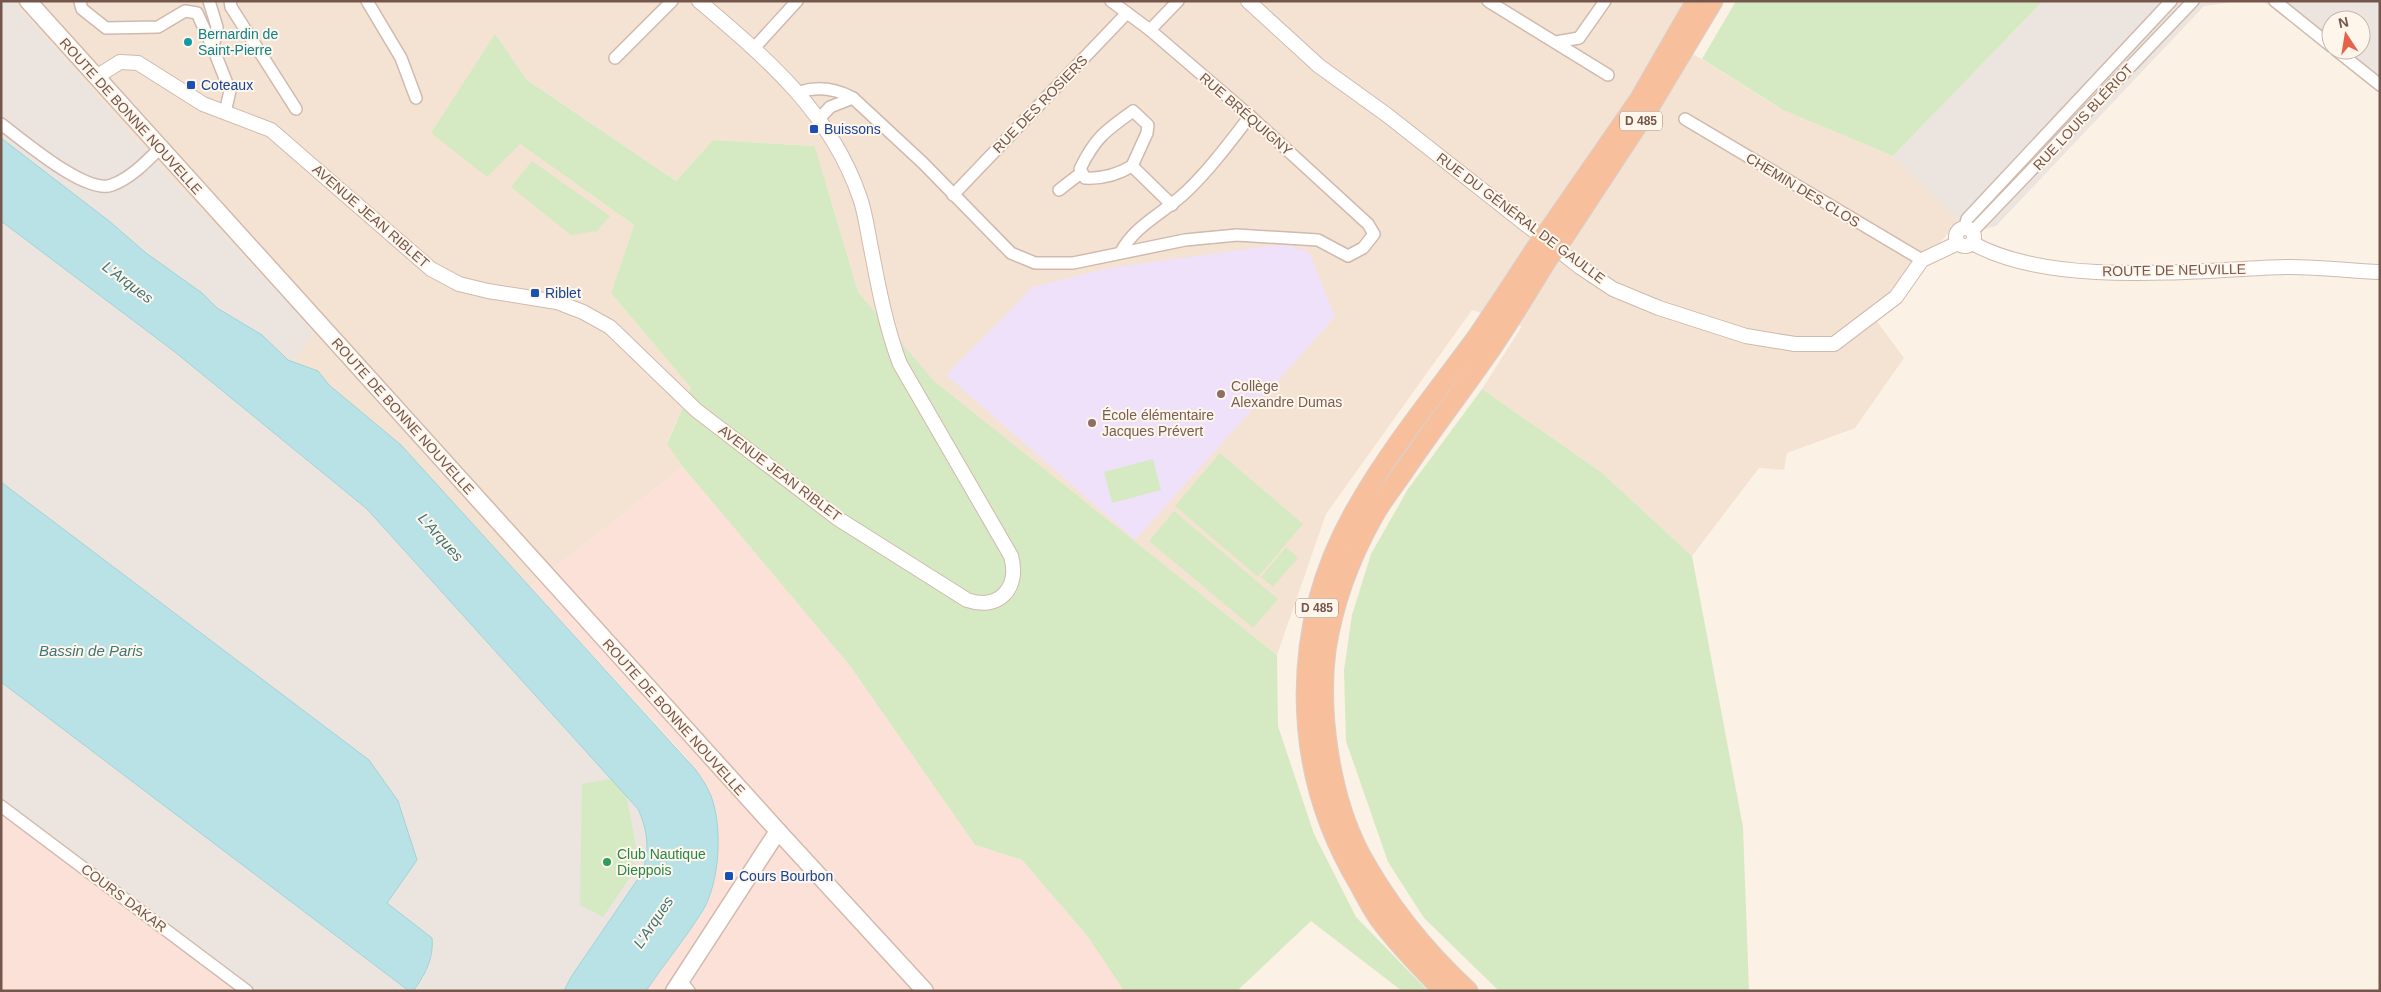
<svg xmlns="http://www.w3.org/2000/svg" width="2381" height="992" font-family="Helvetica,sans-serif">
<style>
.residential{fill:#f4e3d3}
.commercial{fill:#fce1d9}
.industrial{fill:#ece4df;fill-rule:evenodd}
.education{fill:#efe1f9}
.green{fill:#d5eac3}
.water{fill:#b9e2e6;stroke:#9fd3d8}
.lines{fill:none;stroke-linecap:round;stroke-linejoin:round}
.minor-casing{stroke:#d0baae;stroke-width:14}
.tertiary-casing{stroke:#d0baae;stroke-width:16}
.secondary-casing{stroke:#d3baab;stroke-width:19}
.trunk-casing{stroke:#d8d0cc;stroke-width:21}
.minor{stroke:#fff;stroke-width:11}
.tertiary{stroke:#fff;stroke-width:14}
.secondary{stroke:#fff;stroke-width:16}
.trunk{stroke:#f8bf9d;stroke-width:19}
.trunk-bridge-casing{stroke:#d8d0cc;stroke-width:21;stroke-linecap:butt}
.trunk-bridge{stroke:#f8bf9d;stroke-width:19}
.culture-dot{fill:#0f9aa8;stroke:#fff6eb;stroke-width:2}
.transit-dot{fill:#1a4fb4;stroke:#fff6eb;stroke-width:2}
.education-dot{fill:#8d6e63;stroke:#fff6eb;stroke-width:2}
.leisure-dot{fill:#2e9e5b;stroke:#fff6eb;stroke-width:2}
.labels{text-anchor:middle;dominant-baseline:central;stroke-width:4;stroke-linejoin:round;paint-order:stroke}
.shield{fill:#fff6eb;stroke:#9e867a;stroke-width:1}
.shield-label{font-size:12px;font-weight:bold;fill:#75564a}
.culture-label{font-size:14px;fill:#0d838f;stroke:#fff6eb;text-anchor:start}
.transit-label{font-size:14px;fill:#164399;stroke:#fff6eb;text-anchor:start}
.street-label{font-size:14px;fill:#75564a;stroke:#fff6eb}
.education-label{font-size:14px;fill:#785e54;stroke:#fff6eb;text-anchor:start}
.leisure-label{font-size:14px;fill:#27864d;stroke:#fff6eb;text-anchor:start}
.water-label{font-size:15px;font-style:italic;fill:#3e757a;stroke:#fff6eb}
</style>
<rect width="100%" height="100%" fill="#fcf1e5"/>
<path class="residential" d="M14 1H1690L1669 39 1783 110 1893 156 1959 220 1876 320 1904 358 1855 428 1787 453 1784 470 1759 468 1692 556 1601 472 1482 389 1522 326 1472 310 1326 514 1277 655 934 382 858 292 815 146 713 140 676 181 527 80 495 35 520 144 634 225 611 293 691 388 667 443 683 467 530 587 401 445 329 385 318 371 292 363 315 331 166 173Z"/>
<g class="commercial">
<path d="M683 467 850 666 975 845 1022 860 1088 937 1124 991H646L703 912 712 891 717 864V829L711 796 686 757 530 587Z"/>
<path d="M1 798 258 991H1Z"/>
</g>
<g class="industrial">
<path d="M1 1H14L166 173 315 331 292 363 217 308 202 293 146 253 109 221 1 138Z"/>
<path d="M2043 1H2239L2204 6 1996 226 1982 230 1959 220 1893 156Z"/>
<path d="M2263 1H2380V91ZM2331 20H2361V50H2331Z"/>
<path d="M1 221 175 352 367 509 638 809 647 835 646 861 642 873 571 977 564 991H413L424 977 387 903 369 760 1 482Z"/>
<path d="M1 682 409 991H258L1 798Z"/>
</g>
<path class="education" d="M1283 244 1309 252 1335 317 1135 540 946 375 1033 287 1109 268Z"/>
<g class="green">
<path d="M1736 1H2043L1893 156 1783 110 1702 59Z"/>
<path d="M495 34 527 80 676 181 713 140 815 146 858 292 934 381 1277 655 1278 726 1314 834 1356 917 1428 991H1402L1311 921 1237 991H1124L1088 937 1022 860 975 845 850 666 683 467 667 444 691 388 611 293 634 225 520 144 487 177 431 133Z"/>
<path d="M532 161 610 216 597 231 571 235 511 187Z"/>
<path d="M1482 389 1601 472 1692 556 1743 827 1749 991H1499L1424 918 1388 862 1346 741 1344 670 1352 615 1371 554 1408 489Z"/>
<path d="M1220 453 1303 524 1258 577 1175 506Z"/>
<path d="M1153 459 1161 490 1112 503 1104 472Z"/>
<path d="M1174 511 1278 599 1253 628 1149 541Z"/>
<path d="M1286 547 1298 558 1273 587 1261 577Z"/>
<path d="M623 777 636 847 631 876 603 917 580 905 582 784Z"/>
</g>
<g class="water">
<path d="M1 138 109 221 146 253 202 293 217 308 262 335 288 360 318 371 329 385 401 445 695 769C701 777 707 786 711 796 723 827 720 883 702 912 685 939 664 964 646 991H564L571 977 642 873C650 850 648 831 638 809L367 509 175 352 1 221Z"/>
<path d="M1 482 369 760 398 801 417 860 387 903 432 938C434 957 425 976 413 991H409L1 682Z"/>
</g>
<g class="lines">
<g class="minor-casing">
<g id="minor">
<path d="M209 1 217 27 213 48 230 91 225 112"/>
<path d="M230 1 231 7 296 109"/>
<path d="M367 1 401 58 416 98"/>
<path d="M1488 1 1608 75"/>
<path d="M2275 1 2331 46"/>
<path d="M80 2 82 9 106 28 158 27 185 11 197 13 213 48"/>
<path d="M1150 30 1178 1"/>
<path d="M1556 42 1579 38 1605 1"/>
<path d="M754 48 797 1"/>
<path d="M2336 50 2380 85"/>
<path d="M615 58 672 1"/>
<path d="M800 92C818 86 836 89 853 98L923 163 1011 253 1035 263H1073L1185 240 1237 235 1318 240 1348 256 1363 248 1374 234 1368 224 1250 116 1150 30 1111 1"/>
<path d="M820 118 830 107 853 98"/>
<path d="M1685 119 1922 260"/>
<path d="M1 124C23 140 86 195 112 185 131 178 146 162 160 148"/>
<path d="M1132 166C1117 175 1102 179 1085 178L1080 169C1095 138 1105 131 1133 111L1148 125 1147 133 1132 166 1172 205"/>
<path d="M1059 190 1081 173"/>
<path d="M953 195 1127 13"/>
<path d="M1965 227 1967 219 2171 1"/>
<path d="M1973 231 2193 1"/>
<path d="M1121 252C1134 226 1165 212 1186 192 1210 169 1230 142 1250 116"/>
<path d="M1 806 247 991"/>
<path d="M681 981 689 991"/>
</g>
</g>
<g class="tertiary-casing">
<g id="tertiary">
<path d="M1248 1 1319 66 1387 115 1580 267 1613 289 1659 308 1746 336 1795 344H1834L1896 297 1922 260 1958 243"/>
<path d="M96 77 120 62 138 63 203 104 271 130 431 269 459 284 488 291 557 302 583 312 610 327 696 410 837 518 967 600C999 611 1020 588 1011 556L900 364C885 325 878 284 870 243 867 228 865 212 860 198 831 112 766 58 699 1"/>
<circle cx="1965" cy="237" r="9"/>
<path d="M1972 243C2053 288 2194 270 2284 267 2316 266 2348 271 2380 272"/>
</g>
</g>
<g class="secondary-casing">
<g id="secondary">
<path d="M28 1 778 831 925 991"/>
<path d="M674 991 778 831"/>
</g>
</g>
<g class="trunk-casing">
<g id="trunk">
<path d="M1551 227 1639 100 1696 1"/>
<path d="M1564 237 1650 106 1713 1"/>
<path d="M1443 991C1423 969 1401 948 1383 924 1373 912 1366 897 1359 884 1288 766 1289 622 1359 504 1393 445 1437 392 1477 337 1497 308 1516 278 1536 248"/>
<path d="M1468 991C1425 951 1387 904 1359 852 1330 795 1318 713 1326 650 1333 604 1351 556 1374 515 1382 501 1393 487 1402 474 1432 429 1465 387 1495 343 1514 315 1531 286 1549 257"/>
</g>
</g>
<use href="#minor" class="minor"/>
<use href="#tertiary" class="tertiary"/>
<use href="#secondary" class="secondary"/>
<use href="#trunk" class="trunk"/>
<g class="trunk-bridge-casing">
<g id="trunk-bridge">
<path d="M1536 248 1551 227"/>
<path d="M1549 257 1564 237"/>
</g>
</g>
<use href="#trunk-bridge" class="trunk-bridge"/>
</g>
<circle class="culture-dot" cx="188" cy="42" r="5"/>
<g class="transit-dot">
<rect x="186" y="80" width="10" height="10" rx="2.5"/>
<rect x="809" y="124" width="10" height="10" rx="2.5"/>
<rect x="530" y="288" width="10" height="10" rx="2.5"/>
<rect x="724" y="871" width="10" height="10" rx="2.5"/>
</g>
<g class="education-dot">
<circle cx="1221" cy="394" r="5"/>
<circle cx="1092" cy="423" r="5"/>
</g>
<circle class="leisure-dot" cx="607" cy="862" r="5"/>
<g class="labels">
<g class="shield">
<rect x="1620" y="111.5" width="42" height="19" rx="4"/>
<rect x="1296" y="598.5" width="42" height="19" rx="4"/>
</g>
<g class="shield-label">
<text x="1641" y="121">D 485</text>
<text x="1317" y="608">D 485</text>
</g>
<g class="culture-label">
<text x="198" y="34">Bernardin de<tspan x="198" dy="16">Saint-Pierre</tspan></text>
</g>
<g class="transit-label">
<text x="201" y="85">Coteaux</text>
<text x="824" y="129">Buissons</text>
<text x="545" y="293">Riblet</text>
<text x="739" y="876">Cours Bourbon</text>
</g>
<g class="street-label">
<text transform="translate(1040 104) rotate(-46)">RUE DES ROSIERS</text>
<text transform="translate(1246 114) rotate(41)">RUE BRÉQUIGNY</text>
<text transform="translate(131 116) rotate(48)">ROUTE DE BONNE NOUVELLE</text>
<text transform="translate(2083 117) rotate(-47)">RUE LOUIS BLÉRIOT</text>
<text transform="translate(1803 190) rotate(31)">CHEMIN DES CLOS</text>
<text transform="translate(371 216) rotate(41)">AVENUE JEAN RIBLET</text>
<text transform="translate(1521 218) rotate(37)">RUE DU GÉNÉRAL DE GAULLE</text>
<text transform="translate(2174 270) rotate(-1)">ROUTE DE NEUVILLE</text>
<text transform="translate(403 416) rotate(48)">ROUTE DE BONNE NOUVELLE</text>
<text transform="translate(780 473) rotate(37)">AVENUE JEAN RIBLET</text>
<text transform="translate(674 717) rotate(48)">ROUTE DE BONNE NOUVELLE</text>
<text transform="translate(124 898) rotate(37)">COURS DAKAR</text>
</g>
<g class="education-label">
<text x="1231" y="386">Collège<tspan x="1231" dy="16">Alexandre Dumas</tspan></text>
<text x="1102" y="415">École élémentaire<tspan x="1102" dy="16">Jacques Prévert</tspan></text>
</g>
<g class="leisure-label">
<text x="617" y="854">Club Nautique<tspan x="617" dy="16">Dieppois</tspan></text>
</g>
<g class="water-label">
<text transform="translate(128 282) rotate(37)">L'Arques</text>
<text transform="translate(441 537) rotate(48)">L'Arques</text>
<text x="91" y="650">Bassin de Paris</text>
<text transform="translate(653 922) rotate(-56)">L'Arques</text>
</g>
</g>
<rect width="2381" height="992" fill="none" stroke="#75564a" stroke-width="5"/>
<g transform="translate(2346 35) rotate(348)"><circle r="24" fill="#fff6eb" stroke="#c8b6ab"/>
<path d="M0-4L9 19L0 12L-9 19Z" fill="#e6624a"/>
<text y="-8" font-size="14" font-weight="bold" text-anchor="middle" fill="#75564a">N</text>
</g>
</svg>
